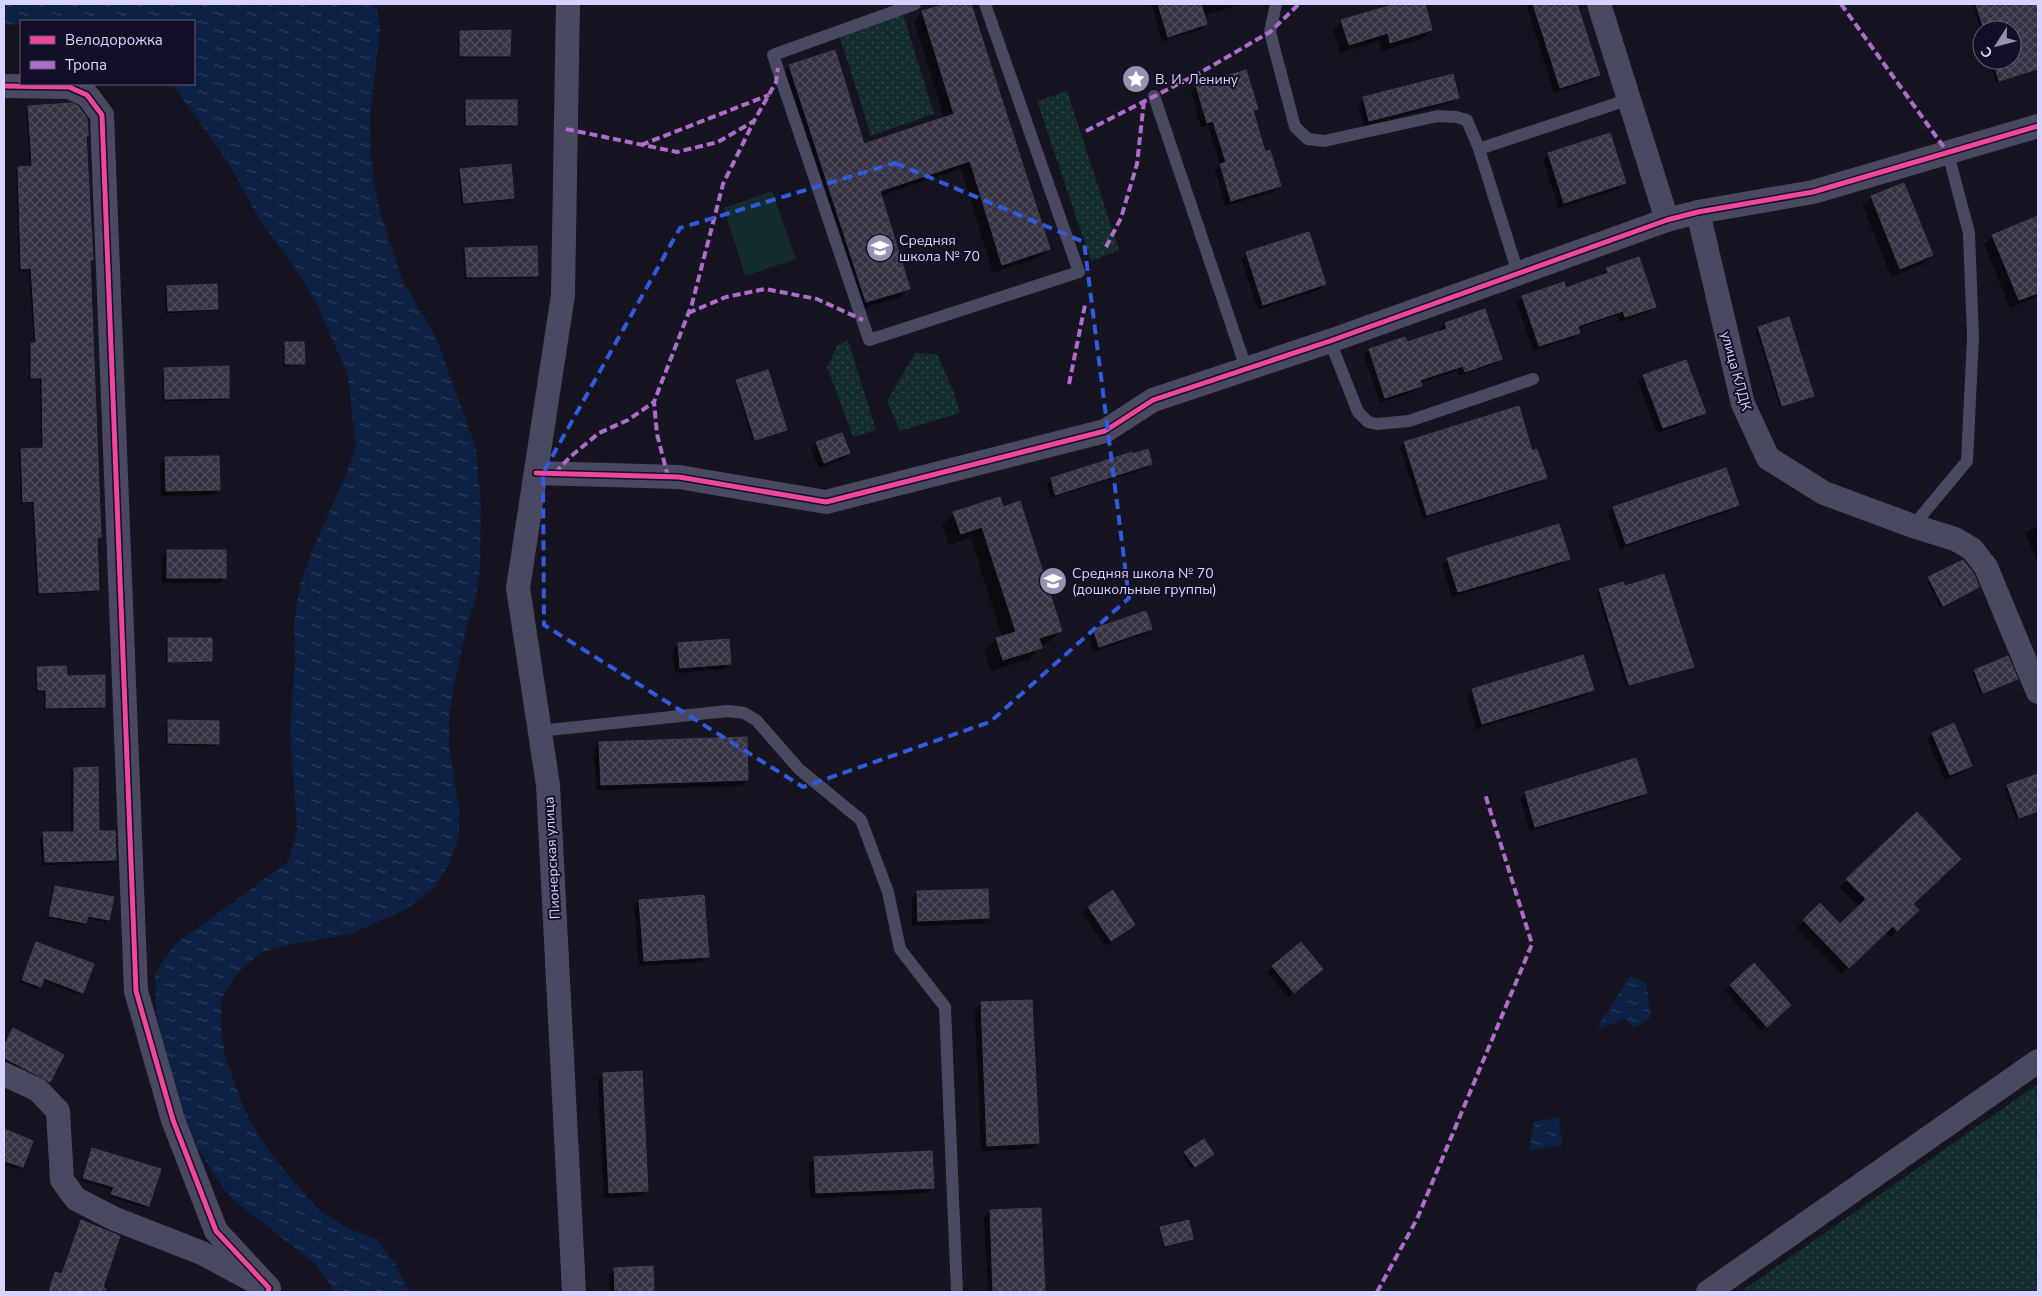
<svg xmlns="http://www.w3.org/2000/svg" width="2042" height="1296" font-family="'Nunito Sans',sans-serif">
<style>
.grass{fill:url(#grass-dots)}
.park{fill:#132c2d}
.water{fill:url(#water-ripples)}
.shadow{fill:#0007}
.building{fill:url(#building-cross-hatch);stroke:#433f54}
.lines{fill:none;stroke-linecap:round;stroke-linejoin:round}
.lane{stroke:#4a4962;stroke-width:12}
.street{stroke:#4a4962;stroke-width:24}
.quiet{stroke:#b06ccc;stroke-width:4;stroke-dasharray:8 4;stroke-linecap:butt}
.cycleway-casing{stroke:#130f26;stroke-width:8}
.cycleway{stroke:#ed469a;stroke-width:5}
.marked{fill:none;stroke:#305bdc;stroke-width:4;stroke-dasharray:10 6;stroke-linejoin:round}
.labels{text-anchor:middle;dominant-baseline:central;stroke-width:4;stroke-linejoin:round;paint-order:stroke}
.poi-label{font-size:14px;fill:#d9d4ff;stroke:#130f26;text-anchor:start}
.street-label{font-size:14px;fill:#d9d4ff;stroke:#130f26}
</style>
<defs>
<pattern id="grass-dots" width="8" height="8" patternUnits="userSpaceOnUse" patternTransform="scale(1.25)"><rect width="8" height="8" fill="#132c2d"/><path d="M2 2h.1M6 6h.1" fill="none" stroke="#354a4c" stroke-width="1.8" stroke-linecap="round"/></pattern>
<pattern id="water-ripples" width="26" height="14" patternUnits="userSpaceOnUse" patternTransform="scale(1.25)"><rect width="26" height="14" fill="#0d2144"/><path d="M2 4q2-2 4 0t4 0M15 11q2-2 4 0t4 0" fill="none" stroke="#304060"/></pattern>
<pattern id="building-cross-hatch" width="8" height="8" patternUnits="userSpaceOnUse" patternTransform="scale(1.25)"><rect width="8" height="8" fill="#343243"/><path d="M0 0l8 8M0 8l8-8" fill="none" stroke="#514f5f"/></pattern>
</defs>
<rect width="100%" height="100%" fill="#161421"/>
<g class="grass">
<path d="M903 14 934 114 871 136 840 37Z"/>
<path d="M1067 91 1119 250 1091 261 1037 101Z"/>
<path d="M848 340 876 430 853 437 827 367 837 346Z"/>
<path d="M915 353 937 354 954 392 960 413 900 431 887 401Z"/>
<path d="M2038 1084V1292H1740L1769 1272Z"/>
</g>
<path class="park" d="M772 191 796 259 745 276 724 208Z"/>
<g class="water">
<path d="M4 4H376L380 30 370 117 371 153 374 183 380 211 403 282 436 337 476 448 481 510 480 568 476 597 467 625 454 686 449 715V744L459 809V838L449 864 432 890 406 909 351 934 287 945 260 953 236 975 221 1000V1029L225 1055 235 1084 247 1115 262 1141 283 1169 320 1211 347 1228 377 1239 396 1265 409 1292H336L315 1264 231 1198 212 1172 194 1141 178 1109 161 1042 156 1005 155 973 174 945 288 862 297 830 290 730 295 657 294 622 300 585 312 551 341 486 356 447 348 376 317 304 299 274 259 219 228 162 172 84H194V21H21V24L4 25Z"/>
<path d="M1630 976 1646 983 1651 1017 1634 1028 1625 1019 1596 1030Z"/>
<path d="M1559 1117 1562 1145 1529 1151 1534 1122Z"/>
</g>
<g class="shadow">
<path d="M950 4H970L1049 249 1040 257 993 273 961 169 880 196 909 288 900 297 857 310 781 75 789 66 864 145 944 118 914 21 922 12Z"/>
<path d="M1151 4H1242L1203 16 1206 24 1200 30 1162 41Z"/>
<path d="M1400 4H1423L1431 30 1422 39 1382 51 1379 41 1340 53 1333 30 1342 21Z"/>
<path d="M1526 4H1576L1599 75 1593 80 1554 93Z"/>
<path d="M1973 4H2038V70L1996 82 1990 60H2012V30H1982V34Z"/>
<path d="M460 32 509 55 507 58H458V35Z"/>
<path d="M1196 86 1256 108 1252 113 1264 153 1279 186 1274 192 1225 206 1215 170 1220 165 1208 125 1201 127 1191 92Z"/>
<path d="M1458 97 1452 103 1364 126 1358 104 1364 99Z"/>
<path d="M467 101 516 124 513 127H464V104Z"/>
<path d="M29 107 87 136 85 138 91 259 89 262 99 537 97 539 98 590 95 592 37 595 32 503 21 504 19 453 21 451 41 450 40 380H29V347L34 344 29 270 19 271 16 170 18 168H30L26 110Z"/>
<path d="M1549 154 1625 183 1619 189 1559 208 1543 160Z"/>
<path d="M461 170 513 198 510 200 462 205 458 173Z"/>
<path d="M1904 184 1932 255 1923 264 1891 277 1863 206 1871 197Z"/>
<path d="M2038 218V297L2010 308 1984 244 1993 236Z"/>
<path d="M466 249 537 275 534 278 465 279 463 251Z"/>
<path d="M1247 254 1324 284 1319 290 1258 310 1241 259Z"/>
<path d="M1607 269 1654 307 1649 312 1620 322 1617 315 1577 329 1578 332 1573 338 1533 351 1517 303 1523 297 1565 289 1602 277 1601 275Z"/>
<path d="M167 287 217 309 214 311 166 313 165 289Z"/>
<path d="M1484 311 1501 359 1495 364 1459 376 1457 371 1420 383 1421 386 1415 391 1380 403 1364 356 1370 350 1406 344 1440 332V329L1445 324Z"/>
<path d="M1759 328 1812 396 1810 398 1780 407 1756 330Z"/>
<path d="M286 343 303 363 301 366H283V346Z"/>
<path d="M165 369 228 397 226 400 163 401 162 372Z"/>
<path d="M1644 376 1704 412 1698 418 1657 433 1638 382Z"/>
<path d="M737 381 786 429 783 432 753 441 735 384Z"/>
<path d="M1404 443 1531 452 1545 478 1541 482 1423 519 1400 447Z"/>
<path d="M817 444 849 453 843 459 819 468 811 449Z"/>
<path d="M166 458 219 490 213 495 161 496 160 464Z"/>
<path d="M1151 464 1147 468 1051 498 1047 484 1052 479Z"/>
<path d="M999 499 1060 631 1049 642 1040 645 1041 647 1029 659 991 671 984 651 996 639 1002 637 971 538 949 545 942 525 954 513Z"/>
<path d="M1737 504 1731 510 1620 549 1608 514 1614 508Z"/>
<path d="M2038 526V564L2025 533Z"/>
<path d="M168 551 225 577 219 583H162V557Z"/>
<path d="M1568 558 1562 564 1452 597 1442 565 1448 559Z"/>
<path d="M1929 578 1978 587 1940 607 1927 581Z"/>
<path d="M1599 590 1692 666 1690 669 1626 687 1597 593Z"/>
<path d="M1145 613 1150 629 1145 634 1093 652 1088 635 1093 630Z"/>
<path d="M169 640 211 661 209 663H166V642Z"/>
<path d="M679 644 730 663 724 669 675 673 673 650Z"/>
<path d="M1582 657 1592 690 1587 695 1476 729 1467 696 1472 690Z"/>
<path d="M38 668 66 677 104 706 102 709 44 710V692H36L35 670Z"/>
<path d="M1974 671 2016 678 1981 694 1972 673Z"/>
<path d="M169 721 218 743 215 746 166 745V724Z"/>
<path d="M1933 734 1970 766 1965 771 1945 780 1927 739Z"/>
<path d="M600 743 747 780 742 786 596 790 594 748Z"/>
<path d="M1635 760 1646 792 1640 798 1530 831 1520 799 1525 793Z"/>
<path d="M74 769 98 832 115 860 111 863 42 865 40 837 43 834 71 833V772Z"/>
<path d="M2038 776V811L2016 819 2005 789Z"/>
<path d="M1917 814 1911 917 1890 937 1885 932 1841 974 1797 928 1820 905 1840 926 1860 907 1840 887Z"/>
<path d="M55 887 108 920 105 922 86 918 83 925 47 918 53 889Z"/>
<path d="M917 892 988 918 982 924 912 926V898Z"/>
<path d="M640 901 707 956 702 962 639 966 634 906Z"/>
<path d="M1089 908 1134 925 1105 946 1083 913Z"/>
<path d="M37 944 81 992 79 995 42 980 37 989 20 982Z"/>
<path d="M1754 965 1784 1010 1761 1031 1725 991Z"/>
<path d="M1273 967 1316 975 1288 997 1267 972Z"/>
<path d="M981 1003 1037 1143 1032 1149 981 1151 975 1009Z"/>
<path d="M13 1030 49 1081 44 1086 4 1066V1042Z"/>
<path d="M604 1074 647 1190 641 1196 604 1198 598 1080Z"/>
<path d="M4 1131 32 1142 19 1169 4 1165Z"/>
<path d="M93 1149 148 1205 146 1208 110 1197 112 1190 81 1180 90 1152Z"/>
<path d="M1185 1153 1210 1156 1192 1169 1183 1156Z"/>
<path d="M815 1158 933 1188 927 1193 810 1198 809 1163Z"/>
<path d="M1040 1209 1044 1292H988L984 1217 990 1211Z"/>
<path d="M81 1221 101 1288 114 1292H48L53 1276 55 1273 61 1275 79 1224Z"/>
<path d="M1161 1228 1192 1238 1189 1241 1163 1248 1159 1231Z"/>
<path d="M652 1267 653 1292H610L609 1275 615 1269Z"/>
</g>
<g class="building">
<path d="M946 4H971L1050 249 1002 265 970 161 880 191 910 289 866 302 789 65 835 50 864 144 954 114 922 11Z"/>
<path d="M1158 4H1201L1207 24 1168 37Z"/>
<path d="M1396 4H1425L1432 30 1390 43 1388 33 1349 45 1341 20Z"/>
<path d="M1533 4H1577L1600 75 1560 88Z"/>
<path d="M1976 4H2038V69L1999 81 1993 60H2012V30H1984Z"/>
<path d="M511 30 510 56H460V31Z"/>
<path d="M1246 70 1258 109 1253 110 1265 152 1270 150 1281 186 1231 201 1220 164 1226 162 1213 121 1207 123 1196 85Z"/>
<path d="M1453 74 1459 98 1369 121 1363 97Z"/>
<rect x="466" y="100" width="51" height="25"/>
<path d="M72 103 78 106 87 118 88 136H86L93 260H90L101 537 97 538 99 590 39 593 34 501 23 502 21 449 43 448 42 378H31V343H36L31 268 21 269 18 167 32 166 28 106Z"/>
<path d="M1610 133 1626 183 1564 203 1548 153Z"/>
<path d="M511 164 514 198 464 203 460 169Z"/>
<path d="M1904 183 1933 255 1900 269 1871 196Z"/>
<path d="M2038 216V293L2019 300 1992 235Z"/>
<path d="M1309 232 1326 284 1263 305 1246 252Z"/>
<path d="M537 246 538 276 467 277 465 248Z"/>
<path d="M1639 257 1656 307 1625 317 1623 311 1578 326 1580 333 1539 346 1522 296 1564 282 1566 288 1608 273 1606 268Z"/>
<path d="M217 284 218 309 168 311 167 286Z"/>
<path d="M1485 309 1502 359 1465 372 1463 366 1420 380 1422 386 1385 398 1369 349 1405 337 1407 342 1447 329 1445 323Z"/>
<path d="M1789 317 1814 396 1782 406 1758 327Z"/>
<path d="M285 342H304L305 364H285Z"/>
<path d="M1686 360 1706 413 1663 428 1643 375Z"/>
<path d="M229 366V398L165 399 164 368Z"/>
<path d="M768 370 787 430 755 440 736 380Z"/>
<path d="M1519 406 1532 451 1537 449 1547 478 1427 515 1404 442Z"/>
<path d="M842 433 850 453 824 463 816 442Z"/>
<path d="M1148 449 1152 464 1055 495 1051 478 1132 452 1133 454Z"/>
<path d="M219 456 220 490 166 491 165 457Z"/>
<path d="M1726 468 1739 505 1626 544 1613 507Z"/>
<path d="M1000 497 1003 507 1020 501 1062 631 1039 638 1042 648 1003 660 996 638 1016 632 982 527 961 534 953 512Z"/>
<path d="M1559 524 1570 559 1458 592 1447 558Z"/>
<rect x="167" y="550" width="59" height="28"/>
<path d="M1963 560 1974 574 1979 587 1943 606 1928 577Z"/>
<path d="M1664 574 1694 667 1629 685 1599 589 1623 582 1625 586Z"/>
<path d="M1146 611 1152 629 1099 647 1093 629Z"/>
<path d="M168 638H212V661L168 662Z"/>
<path d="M729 639 731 664 680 668 678 643Z"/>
<path d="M1583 655 1594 690 1482 724 1472 689Z"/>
<path d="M2008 656 2018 679 1983 693 1974 670Z"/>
<path d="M66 666 67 676 105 675V707L46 708V690H38L37 667Z"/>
<path d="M168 720 219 721V744L168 743Z"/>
<path d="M1954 723 1972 766 1950 775 1932 733Z"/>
<path d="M747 737 748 780 601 785 599 742Z"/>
<path d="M1636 758 1647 793 1535 827 1525 792Z"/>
<path d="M98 767 99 831H115L116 860 45 862 43 832H74V768Z"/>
<path d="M2038 774V811L2019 818 2007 785Z"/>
<path d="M1917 812 1961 859 1913 904 1919 910 1897 931 1893 926 1849 968 1803 920 1820 903 1840 924 1866 899 1846 879Z"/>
<path d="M55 886 114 897 109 920 88 916 86 923 49 916Z"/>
<path d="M988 889 989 918 918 921 917 891Z"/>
<path d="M1113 890 1135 925 1111 941 1088 907Z"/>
<path d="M704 895 709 957 644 961 639 900Z"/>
<path d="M36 942 94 964 83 993 44 978 41 987 22 980Z"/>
<path d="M1301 942 1323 969 1294 993 1272 966Z"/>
<path d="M1754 963 1791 1005 1767 1027 1730 985Z"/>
<path d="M1032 1000 1039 1143 987 1146 981 1002Z"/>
<path d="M13 1028 64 1055 50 1082 4 1058V1046Z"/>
<path d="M642 1071 648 1191 609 1193 603 1073Z"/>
<path d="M4 1129 33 1141 23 1167 4 1161Z"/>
<path d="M1204 1139 1214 1154 1195 1167 1184 1152Z"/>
<path d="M92 1148 161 1169 149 1206 111 1194 114 1187 83 1178Z"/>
<path d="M932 1151 934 1188 816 1193 814 1157Z"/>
<path d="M1041 1208 1045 1292H993L990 1210Z"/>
<path d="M81 1220 120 1236 103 1287 106 1289V1292H49L55 1272 62 1274Z"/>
<path d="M1189 1220 1193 1239 1165 1246 1160 1227Z"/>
<path d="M653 1266 654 1292H615L614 1268Z"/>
</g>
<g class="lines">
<g class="lane">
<path d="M915 4 773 55 869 340 1079 272 985 4"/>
<path d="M1276 4 1270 32 1295 127 1308 139 1324 141 1438 116 1456 117 1467 120 1479 149 1630 99"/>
<path d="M1154 96 1246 368"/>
<path d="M1479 149 1518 273"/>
<path d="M1330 341 1358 412 1368 422 1377 424 1409 421 1533 379"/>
<path d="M1913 526 1967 461 1973 337 1969 233 1948 153"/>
<path d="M539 731 728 711 744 713 756 720 799 769 861 820 888 892 900 949 945 1007 957 1292"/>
</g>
<g class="street">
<path d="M568 4 563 295 518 588 548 785 574 1292"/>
<path d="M1599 4 1667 220"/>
<path d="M4 86 69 87 87 95 102 115 136 991 173 1120 216 1231 269 1288 268 1292"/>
<path d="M1698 212 1743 404 1768 458 1824 493 1913 526 1955 539 1972 549 1986 567 2038 692"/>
<path d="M536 473 679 477 826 502 1105 431 1153 400 1330 341 1667 220 1698 212 1813 192 2038 126"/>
<path d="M4 1074 38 1090 58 1111 62 1180 76 1199 115 1219 202 1253 254 1281"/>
<path d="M1708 1292 2038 1061"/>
</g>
<g class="quiet">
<path d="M1841 4 1948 153"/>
<path d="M566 129 677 152 718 142 754 121 776 82 778 68"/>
<path d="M1086 131 1198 74 1270 32 1299 4"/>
<path d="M641 145 769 95"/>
<path d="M1106 247 1121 218 1137 164 1144 101"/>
<path d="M688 313 726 297 765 289 817 299 863 320"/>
<path d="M1069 384 1085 305"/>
<path d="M555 473 570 457 599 433 628 420 654 402"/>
<path d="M668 477 657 434 654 402 692 304 723 184 754 121"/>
<path d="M1377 1292 1417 1219 1532 944 1485 794"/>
</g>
<g class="cycleway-casing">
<g id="cycleway">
<path d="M4 86 69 87 87 95 102 115 136 991 173 1120 216 1231 269 1288 268 1292"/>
<path d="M536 473 679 477 826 502 1105 431 1153 400 1330 341 1667 220 1698 212 1813 192 2038 126"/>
</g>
</g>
<use href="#cycleway" class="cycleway"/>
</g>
<path class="marked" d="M895 163 1084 242 1129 598 990 722 803 787 544 625 543 473 680 228Z"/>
<defs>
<g id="sight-disc" transform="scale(1.4375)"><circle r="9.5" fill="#9591b1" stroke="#130f26"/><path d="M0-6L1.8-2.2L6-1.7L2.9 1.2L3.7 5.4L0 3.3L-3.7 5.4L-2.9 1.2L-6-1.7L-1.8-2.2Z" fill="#fff"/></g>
<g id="school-disc" transform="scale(1.4375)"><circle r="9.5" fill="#9591b1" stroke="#130f26"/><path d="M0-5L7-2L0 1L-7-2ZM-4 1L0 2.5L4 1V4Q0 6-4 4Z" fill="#fff"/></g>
</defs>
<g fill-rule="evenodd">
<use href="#sight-disc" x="1136" y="79"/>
<use href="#school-disc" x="880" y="248"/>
<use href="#school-disc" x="1053" y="581"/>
</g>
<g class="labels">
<g class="poi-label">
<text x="1155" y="79">В. И. Ленину</text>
<text x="899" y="240">Средняя<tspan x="899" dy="16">школа № 70</tspan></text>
<text x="1072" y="573">Средняя школа № 70<tspan x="1072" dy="16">(дошкольные группы)</tspan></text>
</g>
<g class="street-label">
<text transform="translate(1736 371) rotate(75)">улица КЛДК</text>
<text transform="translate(552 858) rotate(-93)">Пионерская улица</text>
</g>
</g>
<rect width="2042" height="1296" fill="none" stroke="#d9d4ff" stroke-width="10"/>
<rect x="20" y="20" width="175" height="65" fill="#130f26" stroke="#625e7d"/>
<rect x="30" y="36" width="25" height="8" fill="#ed469a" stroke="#625e7d"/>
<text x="65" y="45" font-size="15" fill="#d9d4ff">Велодорожка</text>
<rect x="30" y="61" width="25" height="8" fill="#b06ccc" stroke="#625e7d"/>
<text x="65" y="70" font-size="15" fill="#d9d4ff">Тропа</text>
<g transform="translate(1997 45) rotate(234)"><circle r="24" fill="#130f26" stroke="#625e7d"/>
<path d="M0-4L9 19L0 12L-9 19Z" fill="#9591b1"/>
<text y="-8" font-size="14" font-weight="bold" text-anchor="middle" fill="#d9d4ff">С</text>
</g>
</svg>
